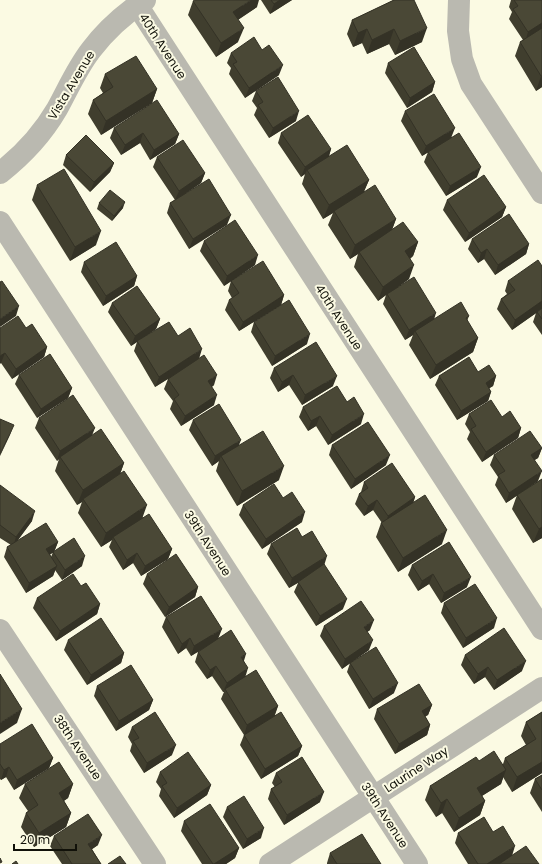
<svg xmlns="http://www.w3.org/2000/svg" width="542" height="864" font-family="Poppins,sans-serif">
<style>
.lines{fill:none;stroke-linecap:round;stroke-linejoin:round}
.minor{stroke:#bab9b0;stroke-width:22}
.wall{fill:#403e2e}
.shaded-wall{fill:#343226}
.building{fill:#4a4836;stroke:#343226}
.labels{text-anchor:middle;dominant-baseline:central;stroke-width:4;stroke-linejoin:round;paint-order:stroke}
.street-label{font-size:12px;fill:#111109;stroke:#fbfae3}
</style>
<rect width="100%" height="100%" fill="#fbfae3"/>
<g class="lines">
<g class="minor">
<path d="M459 0 458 31 462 59 471 84 542 193"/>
<path d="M137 5 542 629"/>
<path d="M0 173C23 155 43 133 57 109 68 89 77 68 91 50 106 30 124 14 145 0"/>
<path d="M0 222 417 864"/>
<path d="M0 630 155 864"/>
<path d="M270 864 542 688"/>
</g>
</g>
<g class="wall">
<path d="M261 0H292L270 14Z"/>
<path d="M394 0 422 42 395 55 389 44 367 54 362 43 353 47 347 34 352 20Z"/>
<path d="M511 0H542V87L536 91 515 56 520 42 523 40 509 19 512 12 509 7Z"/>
<path d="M193 1 257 7 238 20V42L216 57 188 15Z"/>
<path d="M231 53 279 75 245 98 229 74 231 68 227 63Z"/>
<path d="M388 63 435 82 432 92 407 108 385 73Z"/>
<path d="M105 74 157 89 152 103 101 135 88 114 93 100 103 93 100 88Z"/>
<path d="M256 91 296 121 269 138 254 115 257 108 252 101Z"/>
<path d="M405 111 452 137 477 177 446 196 424 162 428 152 432 150 422 156 401 121Z"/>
<path d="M114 128 179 134 175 144 150 160 140 143 121 155 110 138Z"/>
<path d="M281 133 331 149 329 156 369 180 364 191 396 219 392 229 418 242 413 256 410 259 409 279 398 287 434 319 469 316 467 321 478 338 473 352 430 379 409 345 413 335 405 340 383 304 386 295 378 301 354 267 358 254 350 259 328 225 333 213 323 219 302 184 305 174 301 177 278 143Z"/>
<path d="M66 155 114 163 110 172 90 192 63 165Z"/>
<path d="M157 157 205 173 201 183 185 194 231 215 189 249 167 213 170 203 175 200 153 167Z"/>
<path d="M37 185 96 245 70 261 32 200Z"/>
<path d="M447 200 506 207 502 217 465 242 443 210Z"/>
<path d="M99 203 123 208 112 221 97 209Z"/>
<path d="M472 239 529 244 526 254 495 275 484 259 478 263 468 249Z"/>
<path d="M204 241 255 265 224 286 200 251Z"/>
<path d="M84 262 137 276 134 286 103 306 81 272Z"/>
<path d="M542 266V335L533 322 536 313 512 330 497 309 501 299 507 294 505 291 508 281Z"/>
<path d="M231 281 284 295 281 305 239 331 225 310 229 300 232 298 228 291Z"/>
<path d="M112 303 160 319 156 329 143 338 178 336 199 358 214 385 212 387 214 405 181 426 170 409 173 401 164 389 168 379 181 371 155 387 134 351 137 342 131 346 108 312Z"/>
<path d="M254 322 307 344 272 366 251 332Z"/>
<path d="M0 328H26L47 347 44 357 12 379 1 363Z"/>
<path d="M274 368 333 386 302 405 289 385 278 392 270 378Z"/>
<path d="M478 372 496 376 493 386 489 388 491 392 488 401 457 420 435 385 439 376Z"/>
<path d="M19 375 72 388 68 398 37 418 15 384Z"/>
<path d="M303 407 361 424 328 445 316 426 308 431 299 417Z"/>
<path d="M469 414 502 417 521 428 518 438 482 462 467 439 470 432 465 424Z"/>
<path d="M39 418 92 436 124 463 120 474 143 518 172 549 168 559 141 576 133 563 123 570 109 547 112 540 101 547 78 513 82 502 77 505 55 471 59 459 57 461 35 428Z"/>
<path d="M193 420 239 445 279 480 237 506 216 471 219 461 212 466 189 430Z"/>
<path d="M332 445 386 465 351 489 329 455Z"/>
<path d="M542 448 538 458 534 460 538 481 506 503 495 485 498 477 490 465 494 455Z"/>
<path d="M542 479V538L533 543 512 509 517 495Z"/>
<path d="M364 482 415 497 413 503 442 544 398 572 376 537 381 523H382L373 510 364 516 355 504 359 494 361 492Z"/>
<path d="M0 485 32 521 16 542H58L54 552 50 554 51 557 53 552 82 566 62 580 55 570 53 576 26 593 4 557 7 547 11 545 0 538Z"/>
<path d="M283 498 302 522 262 549 239 515 243 505Z"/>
<path d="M302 537 324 565 343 609 316 626 294 592 298 583 289 588 267 554 271 544Z"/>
<path d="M412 565 467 587 441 603 429 584 418 591 408 575Z"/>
<path d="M147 574 198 587 195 597 165 617 143 584Z"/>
<path d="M81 586 100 604 97 614 56 641 33 608 37 598Z"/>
<path d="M444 603 494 628 463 648 441 613Z"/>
<path d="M166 617 219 638 244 661 245 677 278 706 275 715 302 746 298 756 261 779 240 745 244 735 221 699 224 692H223L212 676 207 679 195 662 198 652 206 647 191 656 186 648 178 654 162 627Z"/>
<path d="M324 626 370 630 367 632 369 650 353 661 394 693 369 709 347 672 350 663 342 669 320 636Z"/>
<path d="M68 640 124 653 121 663 87 685 64 650Z"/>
<path d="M465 655 522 671 494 690 485 677 474 684 461 665Z"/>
<path d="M97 686 153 700 149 710 116 731 94 696Z"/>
<path d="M432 705 428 715 425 716 430 725 427 735 395 754 374 719 377 709Z"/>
<path d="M542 712V773L512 792 503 777 501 784 482 796 485 801 480 815 454 832 442 813 436 817 425 800 430 786 479 761 503 764 505 758 526 745 521 736 526 722Z"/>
<path d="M132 727 172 755 144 773 130 751 132 744 128 737Z"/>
<path d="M0 744 53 758 49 768 14 790 6 777 1 780 0 779Z"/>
<path d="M160 772 211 785 207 795 174 818 159 796 161 789 156 782Z"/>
<path d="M276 773 320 802 284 825 268 799 271 789 275 787 272 783Z"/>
<path d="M542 775V812L530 793 535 779Z"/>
<path d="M25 784H73L68 798 64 801 71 813 66 827 34 847 21 827 26 813 28 811 19 798Z"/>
<path d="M227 807 261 838 243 849 223 817Z"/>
<path d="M184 821 239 848 235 858 226 864H202L181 831Z"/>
<path d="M493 832 512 855 539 864H468L455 843 458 833Z"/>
<path d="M54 836 98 845 92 849 101 864H62L50 846Z"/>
<path d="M330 853 381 864H327V863Z"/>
</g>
<g class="shaded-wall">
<path d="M251 0H259L257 7 228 26 233 12Z"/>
<path d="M280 0H292L270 14 274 4Z"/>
<path d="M542 23V31L525 42 528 32Z"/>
<path d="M244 28 238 42 216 57 221 43Z"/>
<path d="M427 28 422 42 395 55 400 41Z"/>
<path d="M367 29 362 43 353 47 358 33Z"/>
<path d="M394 29 389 44 367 54 372 40Z"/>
<path d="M283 65 279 75 245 98 249 88Z"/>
<path d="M541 76H542V87L536 91Z"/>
<path d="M435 82 432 92 407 108 410 98Z"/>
<path d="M157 89 152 103 101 135 106 121Z"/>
<path d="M299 111 296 121 269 138 273 128Z"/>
<path d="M455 128 451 138 422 156 426 146Z"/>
<path d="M143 133 140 143 121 155 125 145Z"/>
<path d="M179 134 175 144 150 160 154 150Z"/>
<path d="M331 149 328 159 307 170 305 174 301 177 305 167Z"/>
<path d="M114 163 110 172 90 192 94 182Z"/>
<path d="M481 167 477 177 446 196 450 186Z"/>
<path d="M205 173 201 183 175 200 179 191Z"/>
<path d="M369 180 363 194 334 211 333 213 323 219 329 205Z"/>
<path d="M125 202 123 208 112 221 114 216Z"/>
<path d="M506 207 502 217 465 242 469 233Z"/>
<path d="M231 215 227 225 189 249 193 239Z"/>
<path d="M396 219 391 233 359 252 358 254 350 259 355 245Z"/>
<path d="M101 231 96 245 70 261 75 247Z"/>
<path d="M418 242 413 256 399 266 405 251Z"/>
<path d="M529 244 526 254 495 275 498 265Z"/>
<path d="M487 249 484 259 478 263 481 253Z"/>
<path d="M258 255 255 265 224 286 227 276Z"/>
<path d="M414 265 409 279 387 295V294L386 295 378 301 383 287Z"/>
<path d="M137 276 134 286 103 306 106 296Z"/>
<path d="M284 295 281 305 239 331 243 322Z"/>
<path d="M542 301V309L512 330 515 320Z"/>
<path d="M19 306 16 316 0 327V319Z"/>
<path d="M436 313 433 323 415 331 413 335 405 340 409 330Z"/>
<path d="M160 319 156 329 131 346 135 336Z"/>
<path d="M310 334 307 344 272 366 275 356Z"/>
<path d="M478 338 473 352 430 379 436 365Z"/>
<path d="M47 347 44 357 12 379 16 369Z"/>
<path d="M202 349 199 359 155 387 159 377Z"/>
<path d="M5 353 1 363 0 364V356Z"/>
<path d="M217 375 214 385 204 391 208 381Z"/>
<path d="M293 375 289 385 278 392 282 382Z"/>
<path d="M337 376 333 386 302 405 305 395Z"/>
<path d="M496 376 493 386 482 393 486 383Z"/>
<path d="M72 388 68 398 37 418 41 409Z"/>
<path d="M491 392 488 401 457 420 461 411Z"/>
<path d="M217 395 214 405 181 426 185 416Z"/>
<path d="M364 414 361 424 328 445 332 435Z"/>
<path d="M320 416 316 426 308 431 311 421Z"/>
<path d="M14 425 10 435 0 456V454Z"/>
<path d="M95 428 91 438 60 457 59 459 57 461 60 451Z"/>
<path d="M521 428 518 438 482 462 486 452Z"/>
<path d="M241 440 237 450 221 456 219 461 212 466 215 456Z"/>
<path d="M542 448 538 458 527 465 531 455Z"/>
<path d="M390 455 386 465 351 489 355 479Z"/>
<path d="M124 463 119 477 83 499 82 502 77 505 83 490Z"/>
<path d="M284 466 279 480 237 506 242 491Z"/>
<path d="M542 471 538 481 506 503 509 493Z"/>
<path d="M415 497 412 507 384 526 388 516Z"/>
<path d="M377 500 373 510 364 516 368 506Z"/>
<path d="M147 505 142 519 113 537 112 540 101 547 106 533Z"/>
<path d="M35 511 32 521 13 547 16 537Z"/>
<path d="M305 512 302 522 262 549 266 539Z"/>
<path d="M542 527V538L533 543 539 529Z"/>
<path d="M447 530 442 544 398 572 403 558Z"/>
<path d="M58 542 54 552 43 559 46 549Z"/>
<path d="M172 549 168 559 141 576 145 566Z"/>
<path d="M137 553 133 563 123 570 127 560Z"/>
<path d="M85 556 82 566 62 580 65 570Z"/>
<path d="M327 556 324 566 289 588 292 578Z"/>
<path d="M57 566 53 576 26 593 29 583Z"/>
<path d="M433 574 429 584 418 591 422 581Z"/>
<path d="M471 577 467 587 441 603 444 593Z"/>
<path d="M198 587 195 597 165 617 169 607Z"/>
<path d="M347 599 343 609 316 626 320 616Z"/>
<path d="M100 604 97 614 56 641 60 631Z"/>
<path d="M497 618 494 628 463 648 466 638Z"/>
<path d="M374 620 370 630 360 637 364 627Z"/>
<path d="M222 629 218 639 191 656 194 646Z"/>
<path d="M190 638 186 648 178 654 182 644Z"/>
<path d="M373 640 369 650 342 669 345 659Z"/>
<path d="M124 653 121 663 87 685 91 675Z"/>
<path d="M246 654 243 664 241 657Z"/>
<path d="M526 661 522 671 494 690 497 680Z"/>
<path d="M216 666 212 676 207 679 210 670Z"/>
<path d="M488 667 485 677 474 684 478 674Z"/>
<path d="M248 668 245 678 225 689 223 692 227 683Z"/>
<path d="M398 683 394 693 369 709 373 699Z"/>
<path d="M153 700 149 710 116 731 119 721Z"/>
<path d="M432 705 428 715 418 721 422 711Z"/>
<path d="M278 706 274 716 244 735 247 725Z"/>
<path d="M22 709 17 723 0 734V723Z"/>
<path d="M430 725 427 735 395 754 399 744Z"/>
<path d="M176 745 172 755 144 773 147 763Z"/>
<path d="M302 746 298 756 261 779 265 769Z"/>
<path d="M53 758 49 768 14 790 17 780Z"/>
<path d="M542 762V773L512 792 517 777Z"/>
<path d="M9 767 6 777 1 780 4 770Z"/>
<path d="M506 770 501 784 472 802 477 788Z"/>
<path d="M73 784 68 798 54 807 59 793Z"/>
<path d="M211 785 207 795 174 818 177 808Z"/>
<path d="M324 792 320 802 284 825 287 815Z"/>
<path d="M447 799 442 813 436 817 441 803Z"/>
<path d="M485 801 480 815 454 832 459 818Z"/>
<path d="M71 813 66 827 34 847 39 833Z"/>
<path d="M264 828 261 838 243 849 247 839Z"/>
<path d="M102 835 98 845 85 854 88 844Z"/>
<path d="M515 846 512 856 499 864H487Z"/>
<path d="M239 848 235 858 226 864H214Z"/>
</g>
<g class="building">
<path d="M195 0H251L233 12 244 28 221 43 193 1Z"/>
<path d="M271 0H280L274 4Z"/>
<path d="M394 0H414L427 28 400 41 394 29 372 40 367 29 358 33 352 20Z"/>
<path d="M514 0H542V23L528 32 513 9 518 6Z"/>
<path d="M542 28V76H541L520 42Z"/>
<path d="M254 37 262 50 269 45 283 65 249 88 233 64 237 62 231 53Z"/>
<path d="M414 47 435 82 410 98 388 63Z"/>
<path d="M136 56 157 89 106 121 93 100 113 87 105 74Z"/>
<path d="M278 77 299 111 273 128 258 105 263 102 256 91Z"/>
<path d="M434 94 455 128 426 146 405 111Z"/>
<path d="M157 100 179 134 154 150 143 133 125 145 114 128Z"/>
<path d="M308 115 331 149 305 167 281 133Z"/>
<path d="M459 133 481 167 450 186 428 152Z"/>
<path d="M86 135 114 163 94 182 66 155Z"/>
<path d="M183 140 205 173 179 191 157 157Z"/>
<path d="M347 145 369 180 329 205 307 170Z"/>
<path d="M64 169 101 231 75 247 37 185Z"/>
<path d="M484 175 506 207 469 233 447 200Z"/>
<path d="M209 179 231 215 193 239 170 203Z"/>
<path d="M375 185 396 219 355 245 334 211Z"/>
<path d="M110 190 125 202 114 216 99 203Z"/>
<path d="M509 214 529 244 498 265 487 249 481 253 472 239Z"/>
<path d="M235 220 258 255 227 276 204 241Z"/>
<path d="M403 222 418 242 405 251 414 265 383 287 359 252Z"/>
<path d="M116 242 137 276 106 296 84 262Z"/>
<path d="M538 260 542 266V301L515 320 501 299 515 290 508 281Z"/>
<path d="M263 261 284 295 243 322 229 300 239 293 231 281Z"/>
<path d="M414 277 436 313 409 330 387 294Z"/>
<path d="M2 281 19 306 0 319V282Z"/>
<path d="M137 286 160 319 135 336 112 303Z"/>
<path d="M289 300 310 334 275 356 254 322Z"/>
<path d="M461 302 469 316 466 318 478 338 436 365 415 331Z"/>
<path d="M542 308V319L537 312Z"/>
<path d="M18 316 26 328 32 324 47 347 16 369 5 353 0 356V328Z"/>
<path d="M169 322 178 336 190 328 202 349 159 377 137 341Z"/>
<path d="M316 342 337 376 305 395 293 375 282 382 274 368Z"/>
<path d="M50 354 72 388 41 409 19 375Z"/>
<path d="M204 355 217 375 208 381 217 395 185 416 174 399 179 395 168 379Z"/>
<path d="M469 357 478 372 489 365 496 376 486 383 491 392 461 411 439 376Z"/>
<path d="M337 386 347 402 354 397 364 414 332 435 320 416 311 421 303 407Z"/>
<path d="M73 395 95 428 60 451 39 418Z"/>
<path d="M491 400 502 417 510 411 521 428 486 452 471 429 476 426 469 414Z"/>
<path d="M219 404 241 440 215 456 193 420Z"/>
<path d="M0 419 14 425 0 454Z"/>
<path d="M368 422 390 455 355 479 332 445Z"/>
<path d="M101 429 124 463 83 490 60 457Z"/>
<path d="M263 431 284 466 242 491 221 456Z"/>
<path d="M530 431 542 448 531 455 542 471 509 493 498 475 505 471 494 455Z"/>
<path d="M392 463 415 497 388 516 377 500 368 506 359 494 368 488 364 482Z"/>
<path d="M124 471 147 505 106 533 83 499Z"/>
<path d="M542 479V527L539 529 517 495Z"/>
<path d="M274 484 283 498 292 492 305 512 266 539 243 505Z"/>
<path d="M0 485 35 511 16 537 0 525Z"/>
<path d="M425 495 447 530 403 558 381 523Z"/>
<path d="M149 514 172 549 145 566 137 553 127 560 113 537Z"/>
<path d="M46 523 58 542 46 549 57 566 29 583 7 547Z"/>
<path d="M297 528 302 537 312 531 327 556 292 578 271 544Z"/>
<path d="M74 538 85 556 65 570 53 552Z"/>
<path d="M449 542 471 577 444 593 433 574 422 581 412 565Z"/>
<path d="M176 554 198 587 169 607 147 574Z"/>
<path d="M324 564 347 599 320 616 298 582Z"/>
<path d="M73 574 81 586 86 583 100 604 60 631 37 598Z"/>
<path d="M475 584 497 618 466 638 444 603Z"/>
<path d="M201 596 222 629 194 646 190 638 182 644 166 617Z"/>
<path d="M361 601 374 620 364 627 373 640 345 659 324 626Z"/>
<path d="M101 618 124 653 91 675 68 640Z"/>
<path d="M504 628 526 661 497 680 488 667 478 674 465 655Z"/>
<path d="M231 630 246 654 241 657 248 668 227 683 216 666 210 670 198 652Z"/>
<path d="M376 647 398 683 373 699 350 663Z"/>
<path d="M131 665 153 700 119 721 97 686Z"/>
<path d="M256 670 278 706 247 725 225 689Z"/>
<path d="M0 674 22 709 0 723Z"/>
<path d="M419 684 432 705 422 711 430 725 399 744 377 709Z"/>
<path d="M155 712 176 745 147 763 133 741 139 738 132 727Z"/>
<path d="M281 712 302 746 265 769 244 735Z"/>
<path d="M542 712V762L517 777 505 758 536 739 526 722Z"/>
<path d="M32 724 53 758 17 780 9 767 4 770 0 764V744Z"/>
<path d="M494 751 506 770 477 788 485 801 459 818 447 799 441 803 430 786 476 757 479 761Z"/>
<path d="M188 752 211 785 177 808 162 786 167 783 160 772Z"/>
<path d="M302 757 324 792 287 815 271 789 282 782 276 773Z"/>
<path d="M59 762 73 784 59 793 71 813 39 833 26 813 38 805 25 784Z"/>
<path d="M542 775V790L535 779Z"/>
<path d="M244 796 264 828 247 839 227 807Z"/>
<path d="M210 804 239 848 214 864H213L184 821Z"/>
<path d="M88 814 102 835 88 844 101 864H72L54 836Z"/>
<path d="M484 817 493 832 503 826 515 846 487 864H478L458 833Z"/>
<path d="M362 834 381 864H337L330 853Z"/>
<path d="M526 846 539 864H499Z"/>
<path d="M120 856 126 864H108Z"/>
<path d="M0 858 2 862 0 863Z"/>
<path d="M16 861 18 864H12Z"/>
</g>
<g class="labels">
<g class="street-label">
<text transform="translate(163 46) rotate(57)">40th Avenue</text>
<text transform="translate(71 85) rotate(-59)">Vista Avenue</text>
<text transform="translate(339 317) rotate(57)">40th Avenue</text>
<text transform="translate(208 543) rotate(57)">39th Avenue</text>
<text transform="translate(78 747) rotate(56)">38th Avenue</text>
<text transform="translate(416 769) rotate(-33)">Laurine Way</text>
<text transform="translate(385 815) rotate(57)">39th Avenue</text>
</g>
</g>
<path d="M14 844v6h62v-6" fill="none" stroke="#111109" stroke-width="2"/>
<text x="20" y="844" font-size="12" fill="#111109" stroke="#fbfae3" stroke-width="3" paint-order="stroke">20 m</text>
</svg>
